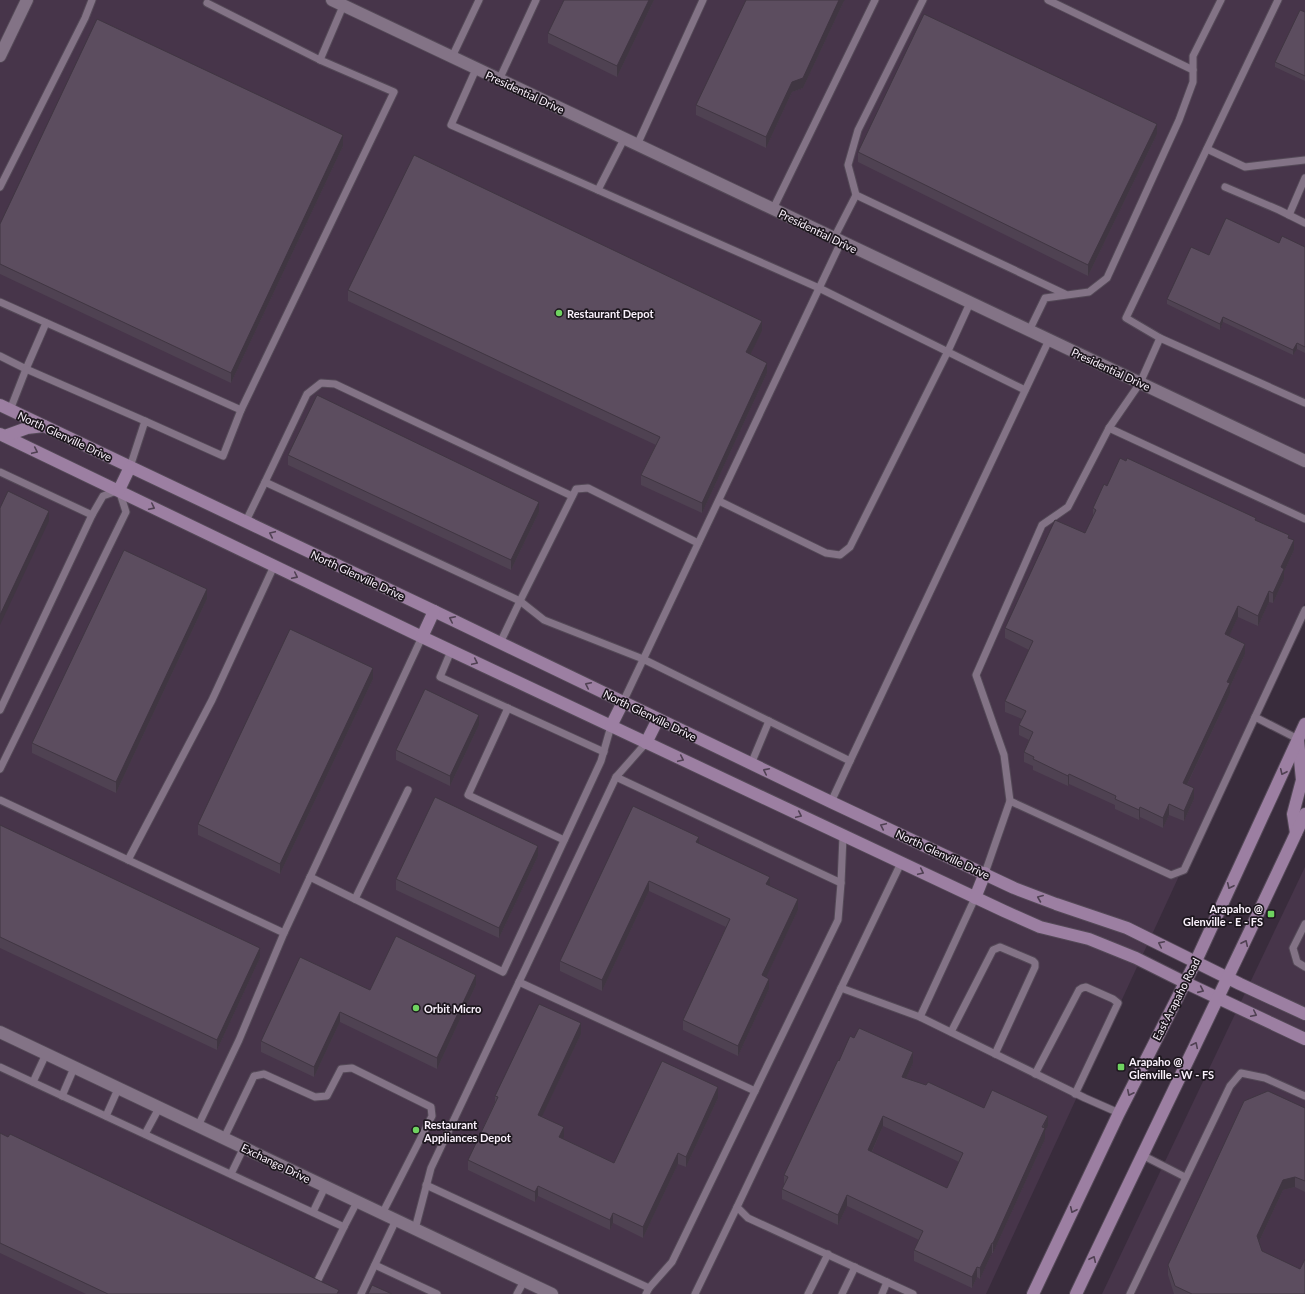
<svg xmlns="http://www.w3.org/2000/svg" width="1305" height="1294" font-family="Lato,sans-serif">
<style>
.built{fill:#47354a}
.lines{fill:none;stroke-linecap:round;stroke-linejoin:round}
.lane-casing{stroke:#544957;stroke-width:9}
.street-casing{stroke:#544957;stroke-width:14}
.secondary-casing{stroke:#544957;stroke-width:14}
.lane{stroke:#837386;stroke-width:7}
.street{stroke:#837386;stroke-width:12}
.secondary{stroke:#9c7fa2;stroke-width:12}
.wall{fill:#4f4252;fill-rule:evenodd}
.shaded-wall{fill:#403642}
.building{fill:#5c4d5f;stroke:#403642;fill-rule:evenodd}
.oneway{stroke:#504153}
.poi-dot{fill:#6fd360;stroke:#1d171e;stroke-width:1.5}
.labels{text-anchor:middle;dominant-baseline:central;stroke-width:3.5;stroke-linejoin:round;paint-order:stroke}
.street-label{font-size:11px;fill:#faf1fc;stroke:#1d171e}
.poi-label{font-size:11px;font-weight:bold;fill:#faf1fc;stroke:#1d171e;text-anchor:start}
</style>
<rect width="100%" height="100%" fill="#392c3c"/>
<g class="built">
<path d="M0 0H1305V603L986 1294H0Z"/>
<path d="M1305 867V1294H1102L1227 1031Z"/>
</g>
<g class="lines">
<g class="lane-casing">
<g id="lane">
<path d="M1048 0 1193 70"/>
<path d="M207 3 320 60"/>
<path d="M452 57 479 0"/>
<path d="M476 69 451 125 819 288 1025 390"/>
<path d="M499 80 536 0"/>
<path d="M637 145 703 0"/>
<path d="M1207 149 1245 167 1305 160"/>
<path d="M0 187 85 18 92 0"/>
<path d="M1225 187 1279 210 1305 223"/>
<path d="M598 190 624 139"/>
<path d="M856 195 1065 294"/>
<path d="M773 209 875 0"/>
<path d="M1289 215 1305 178"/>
<path d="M834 238 856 195 848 165 858 130 923 0"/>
<path d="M0 302 241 410"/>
<path d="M1029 331 1045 298 1089 292 1107 278 1179 120 1193 82V56L1221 0"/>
<path d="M1160 338 1126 318 1278 0"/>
<path d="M0 356 26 369 46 323"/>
<path d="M10 410 26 369 145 421"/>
<path d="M1109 428 1305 519"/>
<path d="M130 467 145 421 223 456 241 410 394 92 320 60 343 6"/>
<path d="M0 472 92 515"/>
<path d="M265 482 307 394 321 383 335 384 572 496"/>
<path d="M719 501 826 553 840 555 850 547 948 351 970 303"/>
<path d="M246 521 265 482 520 601 544 620 643 659 850 761 831 802"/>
<path d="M500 643 520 601 576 489 588 488 698 543"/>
<path d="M451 651 440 677 604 752"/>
<path d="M623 702 841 242"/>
<path d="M508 708 468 795 564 840"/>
<path d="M0 710 92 515 103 496 119 490 126 512 0 769"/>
<path d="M1255 717 1305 610"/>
<path d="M850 761 1049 340"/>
<path d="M751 764 769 721"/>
<path d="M616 777 841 883 843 836"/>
<path d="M0 800 284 933 239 1040 198 1126"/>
<path d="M1010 801 1171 875 1184 870 1255 717 1298 739"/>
<path d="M128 860 212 700 274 566"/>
<path d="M985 873 1010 801 1004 755 976 675 1042 525 1068 507 1109 428 1140 383 1160 338 1305 403"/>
<path d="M310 877 503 972 601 761 611 726"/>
<path d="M355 899 408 790"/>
<path d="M1305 924 1293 948 1297 962 1305 967"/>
<path d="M284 933 422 637"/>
<path d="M519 982 755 1091"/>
<path d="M841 988 901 863"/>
<path d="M920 1017 975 898"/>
<path d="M951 1032 993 950 1000 947 1033 961 1035 963V967L995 1054"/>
<path d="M0 1067 344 1227 318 1280"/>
<path d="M1035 1074 1079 990 1082 988 1086 987 1113 999 1118 1003 1075 1094"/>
<path d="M33 1082 46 1054"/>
<path d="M62 1096 74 1068"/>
<path d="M106 1116 118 1089"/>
<path d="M145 1134 159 1108"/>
<path d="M224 1138 254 1076 264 1074 315 1097 327 1096 341 1069 352 1068 431 1107 432 1116 382 1214"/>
<path d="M1142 1155 1185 1177"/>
<path d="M231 1174 244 1147"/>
<path d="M426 1185 649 1288"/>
<path d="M313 1212 325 1187"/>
<path d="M344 1227 357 1202"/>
<path d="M415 1229 431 1168 616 777 646 743"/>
<path d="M375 1265 437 1294"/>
<path d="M361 1294 396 1220"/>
<path d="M517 1294 524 1281"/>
<path d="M646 1294 649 1288 672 1262 838 920 841 883"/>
<path d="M695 1294 737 1207"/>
<path d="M808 1294 828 1254"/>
<path d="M842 1294 855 1267"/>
<path d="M882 1294 887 1282"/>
<path d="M913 1294 748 1218 737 1207 841 988 920 1017 1085 1098 1119 1113"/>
<path d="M1130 1294 1230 1086 1241 1073 1265 1078 1305 1096"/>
</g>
</g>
<g class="street-casing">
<g id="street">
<path d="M332 0 1305 461"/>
<path d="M0 56 27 0"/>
<path d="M0 1032 552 1294"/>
</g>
</g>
<g class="secondary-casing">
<g id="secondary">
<path d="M0 405 434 611 831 802 1014 888 1056 904 1127 928 1240 984 1305 1014"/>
<path d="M0 434 422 637 1004 911 1040 927 1089 939 1136 958 1184 982 1305 1039"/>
<path d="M5 436 27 428 44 426"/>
<path d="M119 490 130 467"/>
<path d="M422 637 434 611"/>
<path d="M611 726 623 702"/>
<path d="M646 743 658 719"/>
<path d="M1296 833 1293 814 1302 780 1298 740"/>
<path d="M975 898 985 873"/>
<path d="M1033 1294 1119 1113 1196 961 1305 724"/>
<path d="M1076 1294C1152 1134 1230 975 1305 814"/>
</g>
</g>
<use href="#lane" class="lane"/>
<use href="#street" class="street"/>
<use href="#secondary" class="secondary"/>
</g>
<g class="wall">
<path d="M654 0 617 77 548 43V33Z"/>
<path d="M844 1 803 88 792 92 766 148 696 115V105Z"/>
<path d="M1305 12V81L1275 67V62Z"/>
<path d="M1157 134 1088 276 858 162V152Z"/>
<path d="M343 146 231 383 0 274V224Z"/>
<path d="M1279 243 1305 247V353L1297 349 1293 355 1223 322 1220 330 1167 304V299L1209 255Z"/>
<path d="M348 290 762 331 750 354 767 373 702 513 641 485V475L656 445 348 301Z"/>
<path d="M288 455 539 512 511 570 288 465Z"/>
<path d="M1107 486 1256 520 1289 538 1294 550 1284 572V579L1273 603 1269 602 1258 626 1238 617 1229 636 1245 654 1230 687V693L1187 785 1194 799 1184 821 1169 815 1163 828 1140 817 1139 820 1115 809V805L1069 784 1068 786 1033 770V766L1024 762V752L1029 740 1019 735V725L1022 719 1005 712V701L1029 650 1005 638V628L1085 533 1093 516V508Z"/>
<path d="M207 599 116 793 32 753V743Z"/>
<path d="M373 679 280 874 198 835V824Z"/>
<path d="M479 725 450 786 396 760V750Z"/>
<path d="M633 806 699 843 770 886 798 910 766 977 769 989 738 1056 683 1030V1020L726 927 649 891 602 991 560 971V961Z"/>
<path d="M0 825 260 958 217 1050 0 948Z"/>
<path d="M538 856 499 938 396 890V879Z"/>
<path d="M476 985 437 1069 340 1022 314 1077 261 1052V1041L370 990Z"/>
<path d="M581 1034 542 1116 564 1137 563 1139 614 1163 718 1098 686 1167 678 1164 643 1238 613 1223 610 1230 538 1196 535 1202 468 1170V1160L495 1102V1096Z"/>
<path d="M839 1061 913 1063 906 1078 984 1108 1048 1126 1045 1131V1139L993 1253H992L980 1279 977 1277 972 1288 914 1261V1250L919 1240 847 1206 838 1225 782 1199V1189L784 1185V1175ZM883 1126 959 1162 947 1188 872 1152Z"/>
<path d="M1305 1108V1192L1295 1187 1283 1190 1259 1242 1262 1251 1305 1294H1174L1168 1275V1265Z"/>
<path d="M0 1133 339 1294H86L0 1253Z"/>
</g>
<g class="shaded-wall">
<path d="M649 0H654L617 77V66Z"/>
<path d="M839 0H845L844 1 803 88 792 92 766 148V137L792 82Z"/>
<path d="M1157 124V134L1088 276V265Z"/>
<path d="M343 135V146L231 383V373Z"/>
<path d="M1223 317V322L1220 330V324Z"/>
<path d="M762 321V331L746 363V352Z"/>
<path d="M1297 343V349L1293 355V350Z"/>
<path d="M767 363V373L702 513V503Z"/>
<path d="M539 502V512L511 570V560Z"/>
<path d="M49 511V521L0 625V615Z"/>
<path d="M1294 540V550L1284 572V579L1273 603V593L1281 567Z"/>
<path d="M207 589V599L116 793V782Z"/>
<path d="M1269 591V602L1258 626V616Z"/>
<path d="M1238 606V617L1225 645V634Z"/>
<path d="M1245 644V654L1230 687V693L1183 793V783L1227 682Z"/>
<path d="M373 668V679L280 874V864Z"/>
<path d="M479 715V725L450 786V776Z"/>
<path d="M1069 774V784L1068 786V776Z"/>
<path d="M1194 788V799L1184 821V811Z"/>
<path d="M1169 804V815L1163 828V818Z"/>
<path d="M1140 807V817L1139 820V810Z"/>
<path d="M699 837V847L696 842Z"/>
<path d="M538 846V856L499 938V928Z"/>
<path d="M770 877V888L766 884Z"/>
<path d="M649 881V891L602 991V980Z"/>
<path d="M798 899V910L762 986V975Z"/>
<path d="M260 948V958L217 1050V1040Z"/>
<path d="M476 975V985L437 1069V1058Z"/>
<path d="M769 979V989L738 1056V1046Z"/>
<path d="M340 1012V1022L314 1077V1067Z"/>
<path d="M581 1023V1034L538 1125V1115Z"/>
<path d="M913 1052V1063L902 1087V1077Z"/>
<path d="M718 1087V1098L686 1167V1157Z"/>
<path d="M883 1116V1126L868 1160V1150Z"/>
<path d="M1048 1116V1126L1045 1131V1139L993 1253V1243Z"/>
<path d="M564 1127V1137L559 1147V1137Z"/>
<path d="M678 1153V1164L643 1238V1227Z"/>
<path d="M1295 1177V1187L1283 1190 1257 1246V1236L1283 1180Z"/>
<path d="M538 1186V1196L535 1202V1192Z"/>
<path d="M847 1195V1206L838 1225V1215Z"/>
<path d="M613 1213V1223L610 1230V1220Z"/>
<path d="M992 1243V1253L980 1279V1268Z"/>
<path d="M977 1267V1277L972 1288V1277Z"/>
</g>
<g class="building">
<path d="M564 0H649L617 66 548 33Z"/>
<path d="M746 0H839L803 78 792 82 766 137 696 105Z"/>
<path d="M1300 10 1305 12V76L1275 62Z"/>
<path d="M924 14 1157 124 1088 265 858 152Z"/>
<path d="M97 19 343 135 231 373 0 264V224Z"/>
<path d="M414 155 762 321 746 352 767 363 702 503 641 475 660 437 348 290Z"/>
<path d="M1226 218 1279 243 1282 236 1305 247V347L1297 343 1293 350 1223 317 1220 324 1167 299 1191 247 1209 255Z"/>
<path d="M317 395 539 502 511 560 288 455Z"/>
<path d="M1120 458 1126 461 1127 458 1256 518 1255 520 1289 535 1288 538 1294 540 1281 567 1284 569 1273 593 1269 591 1258 616 1238 606 1225 634 1245 644 1227 682 1230 683 1183 783 1194 788 1184 811 1169 804 1163 818 1140 807 1139 810 1115 799 1116 796 1069 774 1068 776 1033 759 1034 757 1024 752 1033 732 1019 725 1026 711 1005 701 1033 641 1005 628 1055 520 1085 533 1096 510 1093 508 1104 484 1107 486Z"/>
<path d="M8 491 49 511 0 615V508Z"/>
<path d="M124 550 207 589 116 782 32 743Z"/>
<path d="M290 629 373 668 280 864 198 824Z"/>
<path d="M425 689 479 715 450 776 396 750Z"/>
<path d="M435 797 538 846 499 928 396 879Z"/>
<path d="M633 806 699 837 696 842 770 877 766 884 798 899 762 975 769 979 738 1046 683 1020 730 919 649 881 602 980 560 961Z"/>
<path d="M0 825 260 948 217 1040 0 937Z"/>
<path d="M396 936 476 975 437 1058 340 1012 314 1067 261 1041 300 957 370 990Z"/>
<path d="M539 1004 581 1023 538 1115 564 1127 559 1137 614 1163 662 1061 718 1087 686 1157 678 1153 643 1227 613 1213 610 1220 538 1186 535 1192 468 1160 498 1097 495 1096Z"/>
<path d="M859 1028 913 1052 902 1077 926 1085 928 1082 984 1108 992 1090 1048 1116 1042 1127 1045 1128 993 1243H992L980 1268 977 1267 972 1277 914 1250 923 1231 847 1195 838 1215 782 1189 788 1177 784 1175 838 1060 839 1061 850 1036 854 1038ZM883 1116 963 1153 947 1188 868 1150Z"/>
<path d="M1268 1091 1305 1108V1181L1295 1177 1283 1180 1257 1236 1262 1251 1300 1269 1305 1259V1294H1192L1175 1286 1168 1265 1244 1101Z"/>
<path d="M0 1133 8 1137 10 1134 339 1290 337 1294H108L0 1243Z"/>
<path d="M372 1285 392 1294H368Z"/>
</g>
<defs><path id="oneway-chevron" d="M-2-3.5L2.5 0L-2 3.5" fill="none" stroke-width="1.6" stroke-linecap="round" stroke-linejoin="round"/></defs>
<g class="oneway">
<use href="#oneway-chevron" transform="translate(35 451) rotate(25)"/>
<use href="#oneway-chevron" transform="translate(152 507) rotate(27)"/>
<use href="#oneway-chevron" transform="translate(272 534) rotate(-155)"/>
<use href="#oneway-chevron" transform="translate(295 576) rotate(26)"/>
<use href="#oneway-chevron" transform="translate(452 619) rotate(-154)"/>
<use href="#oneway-chevron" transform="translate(475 662) rotate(25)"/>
<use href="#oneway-chevron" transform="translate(588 685) rotate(-154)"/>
<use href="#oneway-chevron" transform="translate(681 759) rotate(25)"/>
<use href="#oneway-chevron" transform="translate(766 771) rotate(-154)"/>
<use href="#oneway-chevron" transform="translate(1283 772) rotate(115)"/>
<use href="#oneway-chevron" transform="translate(799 815) rotate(25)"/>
<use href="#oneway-chevron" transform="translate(883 826) rotate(-155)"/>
<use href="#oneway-chevron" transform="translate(921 872) rotate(25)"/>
<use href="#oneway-chevron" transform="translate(1230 886) rotate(115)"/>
<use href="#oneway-chevron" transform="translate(1040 898) rotate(-158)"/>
<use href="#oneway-chevron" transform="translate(1245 943) rotate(-65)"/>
<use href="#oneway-chevron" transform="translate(1161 944) rotate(-154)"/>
<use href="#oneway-chevron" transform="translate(1201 990) rotate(24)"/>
<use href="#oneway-chevron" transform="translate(1254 1014) rotate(26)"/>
<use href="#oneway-chevron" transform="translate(1195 1045) rotate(-64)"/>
<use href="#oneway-chevron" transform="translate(1130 1093) rotate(116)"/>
<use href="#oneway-chevron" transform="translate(1073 1210) rotate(115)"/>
<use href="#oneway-chevron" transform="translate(1093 1259) rotate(-65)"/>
</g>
<g class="poi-dot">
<circle cx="559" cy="313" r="4"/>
<rect x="1267" y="910" width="8" height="8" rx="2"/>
<circle cx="416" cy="1008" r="4"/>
<rect x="1117" y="1063" width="8" height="8" rx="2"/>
<circle cx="416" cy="1130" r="4"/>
</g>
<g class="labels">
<g class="street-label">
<text transform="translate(525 92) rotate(25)">Presidential Drive</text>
<text transform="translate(818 231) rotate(26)">Presidential Drive</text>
<text transform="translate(1111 369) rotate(25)">Presidential Drive</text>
<text transform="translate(65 436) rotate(25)">North Glenville Drive</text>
<text transform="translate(358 575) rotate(25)">North Glenville Drive</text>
<text transform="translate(650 715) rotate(26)">North Glenville Drive</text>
<text transform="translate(943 854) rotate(25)">North Glenville Drive</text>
<text transform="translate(1176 999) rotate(-63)">East Arapaho Road</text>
<text transform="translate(276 1163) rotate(26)">Exchange Drive</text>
</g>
<g class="poi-label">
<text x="567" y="313">Restaurant Depot</text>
<text x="1263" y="908" text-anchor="end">Arapaho @<tspan x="1263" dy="13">Glenville - E - FS</tspan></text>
<text x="424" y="1008">Orbit Micro</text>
<text x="1129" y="1061">Arapaho @<tspan x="1129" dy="13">Glenville - W - FS</tspan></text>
<text x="424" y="1124">Restaurant<tspan x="424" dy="13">Appliances Depot</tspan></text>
</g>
</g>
</svg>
